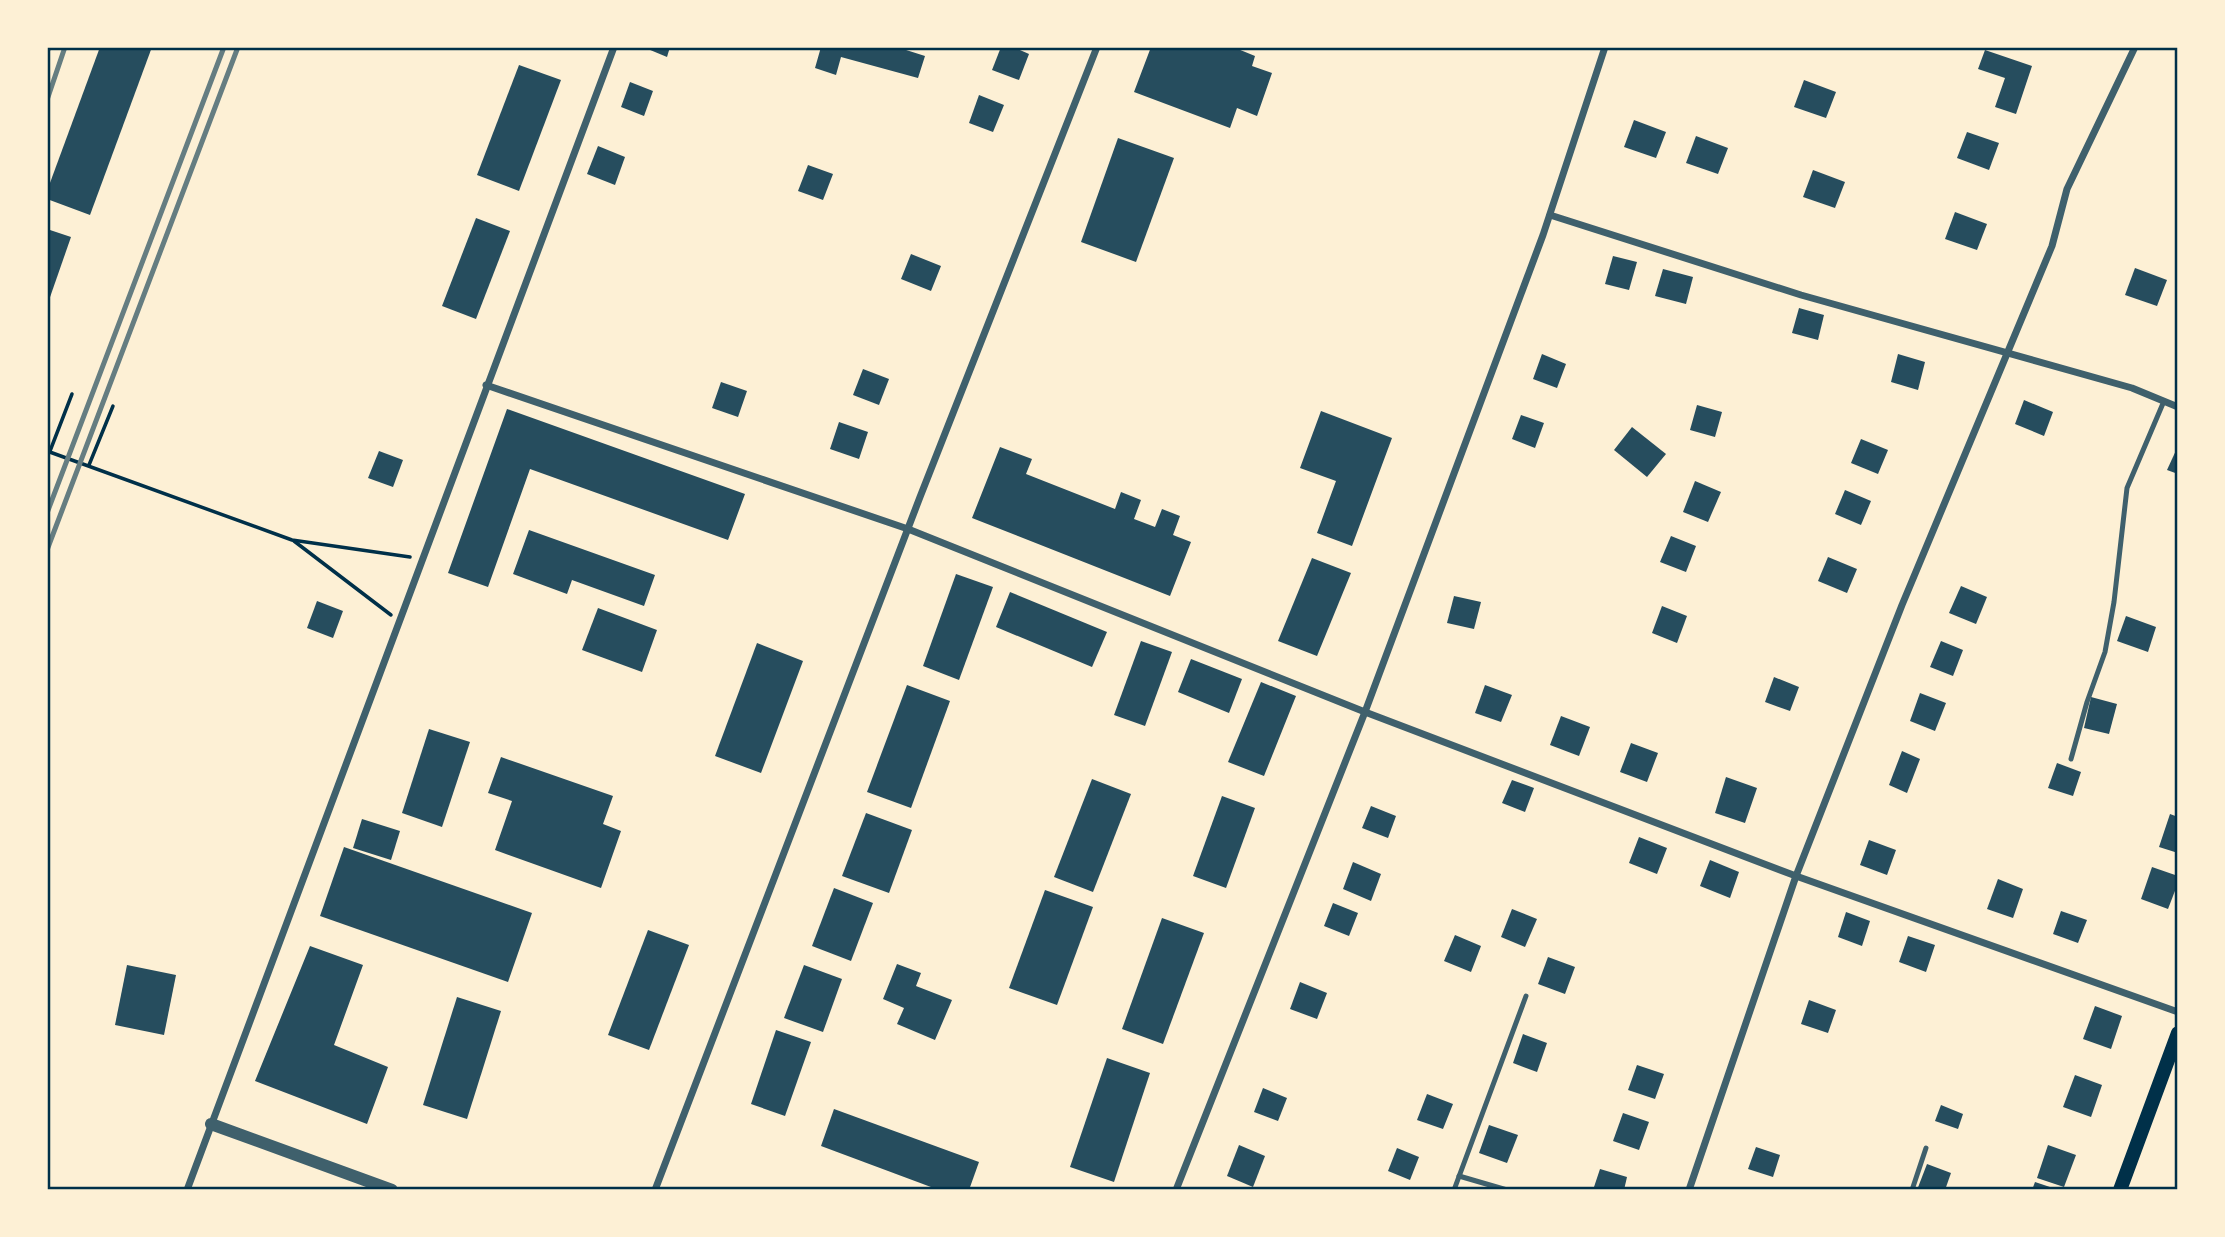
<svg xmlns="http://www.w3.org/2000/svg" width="2225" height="1237" font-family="Ubuntu,sans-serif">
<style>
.building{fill:#264d5e}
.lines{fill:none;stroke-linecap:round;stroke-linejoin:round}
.path{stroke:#003049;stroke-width:3.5}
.service{stroke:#3f606c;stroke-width:5}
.minor{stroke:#3f606c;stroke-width:7}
.tertiary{stroke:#3f606c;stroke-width:12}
.secondary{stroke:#003049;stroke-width:14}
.rail{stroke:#657d81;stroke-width:5}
.neatline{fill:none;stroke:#003049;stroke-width:2.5}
</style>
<rect width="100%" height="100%" fill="#fdf0d5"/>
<g class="building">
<path d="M100 47H152L90 215 47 199V191Z"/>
<path d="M643 47H670L667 57Z"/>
<path d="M821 47H904L903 49 925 56 918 78 841 57 836 75 815 68Z"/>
<path d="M1001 47H1013L1029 54 1019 80 992 70Z"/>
<path d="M1151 47H1233L1255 56 1252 66 1272 73 1257 116 1237 108 1230 128 1134 92Z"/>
<path d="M1985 50 2032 66 2016 114 1995 107 2005 78 1978 69Z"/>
<path d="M519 65 561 80 519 191 477 175Z"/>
<path d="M1804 80 1836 92 1826 118 1794 107Z"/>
<path d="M630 82 653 91 644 116 621 107Z"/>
<path d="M979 95 1004 105 993 132 969 123Z"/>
<path d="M1634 120 1666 132 1656 158 1624 147Z"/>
<path d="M1967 132 1999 143 1989 170 1957 158Z"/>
<path d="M1696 136 1728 148 1718 174 1686 163Z"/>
<path d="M1118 138 1174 158 1136 262 1081 242Z"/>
<path d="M598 146 625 157 615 185 587 174Z"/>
<path d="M808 165 833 174 823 200 798 191Z"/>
<path d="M1813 170 1845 182 1835 208 1803 197Z"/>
<path d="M1955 212 1987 224 1977 250 1945 239Z"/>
<path d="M476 218 510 231 476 319 442 306Z"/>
<path d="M47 229 71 237 48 303H47Z"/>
<path d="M911 254 941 266 931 291 901 279Z"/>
<path d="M1613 256 1637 262 1629 290 1605 284Z"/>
<path d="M2135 268 2167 280 2157 306 2125 295Z"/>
<path d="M1663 269 1693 277 1686 304 1655 296Z"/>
<path d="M1799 308 1824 315 1818 340 1792 333Z"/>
<path d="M1542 354 1566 364 1557 388 1533 379Z"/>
<path d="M1898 354 1925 362 1918 390 1891 382Z"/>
<path d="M863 369 889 379 879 405 853 395Z"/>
<path d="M721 382 747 391 738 417 712 408Z"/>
<path d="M2024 400 2053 412 2044 436 2015 424Z"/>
<path d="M1697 405 1722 412 1715 437 1690 430Z"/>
<path d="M507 409 745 494 728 540 530 469 488 587 448 573Z"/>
<path d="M1321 411 1392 438 1352 546 1317 533 1336 481 1300 468Z"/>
<path d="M1521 415 1544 423 1535 448 1512 439Z"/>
<path d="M839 422 868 432 859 459 830 449Z"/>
<path d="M1632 427 1666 454 1647 477 1614 450Z"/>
<path d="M1861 439 1888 450 1878 474 1851 463Z"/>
<path d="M2178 446V474L2167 470Z"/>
<path d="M1000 447 1032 459 1026 474 1115 509 1121 492 1141 500 1134 519 1155 527 1162 509 1180 516 1173 535 1191 542 1170 596 972 518Z"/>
<path d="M379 451 403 460 393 487 368 478Z"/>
<path d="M1695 481 1721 492 1708 522 1683 512Z"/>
<path d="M1845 490 1871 501 1861 525 1835 514Z"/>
<path d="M529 530 655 575 644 606 572 580 567 594 513 574Z"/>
<path d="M1671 536 1696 546 1686 572 1660 562Z"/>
<path d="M1828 557 1857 569 1847 593 1818 581Z"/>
<path d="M1312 558 1351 573 1317 656 1278 641Z"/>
<path d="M956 574 993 587 959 680 923 666Z"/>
<path d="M1961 586 1987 597 1976 624 1949 613Z"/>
<path d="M1010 592 1107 632 1092 667 996 627Z"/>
<path d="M1454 596 1481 602 1474 629 1447 623Z"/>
<path d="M317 601 343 611 333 638 307 628Z"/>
<path d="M1662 606 1687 616 1677 643 1652 633Z"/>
<path d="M598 608 657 630 642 672 582 650Z"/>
<path d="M2126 616 2156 627 2148 652 2117 641Z"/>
<path d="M1141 641 1172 652 1145 726 1114 715Z"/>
<path d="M1941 641 1963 650 1953 676 1930 667Z"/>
<path d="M757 643 803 661 761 773 715 756Z"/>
<path d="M1191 659 1242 679 1229 713 1178 692Z"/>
<path d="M1774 677 1799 687 1790 711 1765 702Z"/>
<path d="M1261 682 1296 696 1264 776 1228 762Z"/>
<path d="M907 685 950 701 911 808 867 792Z"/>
<path d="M1485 685 1512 695 1501 722 1475 713Z"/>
<path d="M1920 693 1946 703 1935 731 1910 721Z"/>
<path d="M2091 697 2117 704 2109 734 2084 728Z"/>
<path d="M1561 716 1590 727 1579 756 1550 745Z"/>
<path d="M429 729 470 742 442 827 402 813Z"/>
<path d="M1631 743 1658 753 1647 782 1620 772Z"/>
<path d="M1902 751 1920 759 1907 793 1889 785Z"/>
<path d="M501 757 613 796 603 824 621 831 601 888 495 850 512 801 488 793Z"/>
<path d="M2057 763 2081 772 2073 796 2048 788Z"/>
<path d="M1726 777 1757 788 1745 823 1715 813Z"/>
<path d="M1092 779 1131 794 1093 892 1054 877Z"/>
<path d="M1512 780 1534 788 1525 812 1502 803Z"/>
<path d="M1222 796 1255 808 1226 888 1193 876Z"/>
<path d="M1371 806 1396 816 1388 838 1362 828Z"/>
<path d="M866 813 912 830 889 893 842 876Z"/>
<path d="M2170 814 2178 817V853L2159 847Z"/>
<path d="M362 819 400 831 391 860 353 848Z"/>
<path d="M1639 837 1667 848 1657 874 1629 863Z"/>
<path d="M1869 840 1896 850 1887 875 1860 865Z"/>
<path d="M344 847 532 913 508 982 320 916Z"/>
<path d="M1710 860 1739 872 1730 898 1700 886Z"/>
<path d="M1353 862 1381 874 1371 901 1343 889Z"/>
<path d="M2152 867 2178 876V883L2168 909 2141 899Z"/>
<path d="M1998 879 2023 889 2013 918 1987 909Z"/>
<path d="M834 888 873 903 851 961 812 946Z"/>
<path d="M1045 890 1093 907 1057 1005 1009 988Z"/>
<path d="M1333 903 1358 913 1349 936 1324 926Z"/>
<path d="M1512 909 1537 919 1525 947 1501 937Z"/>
<path d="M2061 911 2087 920 2078 943 2053 934Z"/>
<path d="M1846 912 1870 921 1862 946 1838 937Z"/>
<path d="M1162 918 1204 933 1163 1044 1122 1029Z"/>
<path d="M648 930 689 945 649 1050 608 1035Z"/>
<path d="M1455 935 1481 946 1471 972 1444 961Z"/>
<path d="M1908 936 1935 945 1926 972 1899 962Z"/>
<path d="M310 946 363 965 334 1045 388 1067 367 1124 255 1081Z"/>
<path d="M1548 957 1575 967 1565 994 1538 984Z"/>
<path d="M897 964 921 973 916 986 952 1000 935 1040 897 1024 904 1008 883 999Z"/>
<path d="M127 965 176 975 164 1035 115 1025Z"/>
<path d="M804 965 842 979 823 1032 784 1018Z"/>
<path d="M1300 982 1327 993 1317 1019 1290 1009Z"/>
<path d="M457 997 501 1011 467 1119 423 1105Z"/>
<path d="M1809 1000 1836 1010 1828 1033 1801 1024Z"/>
<path d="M2095 1006 2122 1016 2111 1049 2083 1039Z"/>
<path d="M776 1030 811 1042 785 1116 751 1104Z"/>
<path d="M1523 1034 1547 1043 1537 1072 1513 1063Z"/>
<path d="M1107 1058 1150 1073 1114 1182 1070 1167Z"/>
<path d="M1637 1065 1664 1074 1655 1099 1628 1090Z"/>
<path d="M2075 1075 2102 1085 2091 1117 2063 1107Z"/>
<path d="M1263 1088 1287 1098 1278 1121 1254 1112Z"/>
<path d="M1427 1094 1453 1104 1443 1129 1417 1120Z"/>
<path d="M1941 1105 1963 1114 1958 1129 1935 1121Z"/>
<path d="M834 1109 979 1162 969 1190H939L821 1146Z"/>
<path d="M1623 1113 1649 1122 1639 1150 1613 1141Z"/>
<path d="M1489 1125 1518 1135 1507 1163 1479 1153Z"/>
<path d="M1239 1145 1265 1156 1253 1187 1227 1176Z"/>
<path d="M2048 1145 2076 1155 2064 1187 2037 1178Z"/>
<path d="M1756 1147 1780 1155 1773 1177 1748 1169Z"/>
<path d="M1397 1148 1419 1157 1410 1180 1388 1171Z"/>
<path d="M1927 1164 1951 1173 1945 1190H1917Z"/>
<path d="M1600 1169 1627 1177 1624 1190H1593Z"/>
<path d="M2035 1182 2056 1189V1190H2032Z"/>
</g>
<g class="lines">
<g class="path">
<path d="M47 451 292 540 410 557"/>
<path d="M50 451 72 394"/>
<path d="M89 465 113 406"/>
<path d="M294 541 391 615"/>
</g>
<g class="service">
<path d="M2071 759 2087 702 2105 652 2114 602 2127 488 2164 401"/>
<path d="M1459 1176 1507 1190"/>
<path d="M1454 1190 1526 996"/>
<path d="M1912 1190 1926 1148"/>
</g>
<g class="minor">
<path d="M1550 215 1801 295 2132 388 2178 407"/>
<path d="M486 385 908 529 1365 712 1796 876 2178 1012"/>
<path d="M187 1190 614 47"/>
<path d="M655 1190 920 497 1097 47"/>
<path d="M1176 1190 1365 712 1543 235 1605 47"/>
<path d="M1689 1190 1796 876 1902 605 2052 246 2067 189 2135 47"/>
</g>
<path class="tertiary" d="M211 1124 392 1190"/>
<path class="secondary" d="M2120 1190 2178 1033"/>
<g class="rail">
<path d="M47 52 49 47"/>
<path d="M47 100 65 47"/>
<path d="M47 513 224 47"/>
<path d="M47 550 238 47"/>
</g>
</g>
<rect width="2225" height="1237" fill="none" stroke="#fdf0d5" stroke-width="98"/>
<rect x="49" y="49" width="2127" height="1139" class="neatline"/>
</svg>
